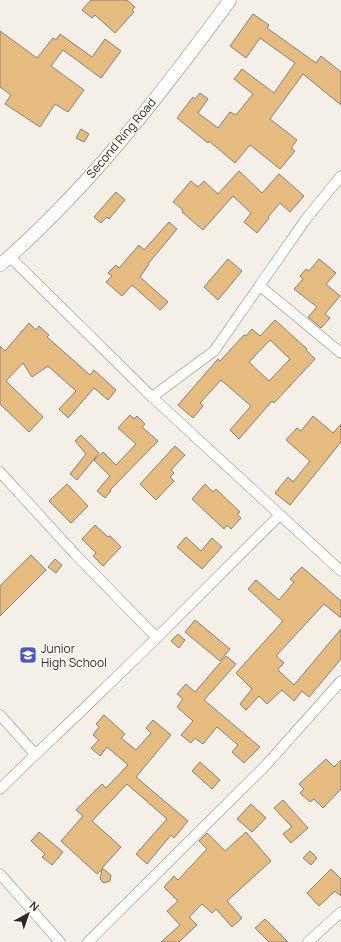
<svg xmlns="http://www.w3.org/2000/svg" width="341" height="942" font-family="Manrope,sans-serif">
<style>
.building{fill:#e6bb7f;stroke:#86817b;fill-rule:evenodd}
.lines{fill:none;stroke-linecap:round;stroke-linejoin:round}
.minor-casing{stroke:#908b84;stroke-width:11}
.tertiary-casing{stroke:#908b84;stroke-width:14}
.minor{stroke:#fff;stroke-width:10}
.tertiary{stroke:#fff;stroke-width:13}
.labels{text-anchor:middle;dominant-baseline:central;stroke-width:3;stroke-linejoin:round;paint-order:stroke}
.street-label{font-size:12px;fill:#2b2926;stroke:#fffcf9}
.poi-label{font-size:12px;fill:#2b2926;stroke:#fffcf9;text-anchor:start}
</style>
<rect width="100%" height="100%" fill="#f4efe7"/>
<g class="building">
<path d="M91 0H127L135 7 132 10 134 12 115 33 95 15 92 18 82 10Z"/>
<path d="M253 14 269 25 267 28 316 63 321 56 341 72V105L303 74 270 119 297 140 291 148 295 151 280 169 250 145 235 163 209 141 208 143 177 118 193 97 195 99 200 93 208 99 198 113 218 128 230 112 236 115 253 94 234 79 242 69 274 93 295 63 260 38 246 58 230 46Z"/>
<path d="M0 31 37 58 53 38 56 40 60 34 92 57 105 39 121 51 101 78 63 50 51 66 84 90 68 112 55 104 40 127 5 104 11 95 0 87Z"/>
<path d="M81 129 89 134 84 142 76 138Z"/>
<path d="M239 171 262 193 279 174 304 196 290 212 280 203 268 217 269 218 257 233 244 222 251 213 233 196 203 230 182 212 183 210 173 202 191 181 198 187 204 181 218 194Z"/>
<path d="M116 192 125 200 109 219 107 217 101 223 94 217Z"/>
<path d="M169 222 177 229 148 264H149L140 277 168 302 160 310 132 285 122 296 106 282 112 276 108 273 116 265 119 268 139 245 144 250Z"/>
<path d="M228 259 242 271 218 300 204 287Z"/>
<path d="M319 259 336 273 326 284 340 296 325 314 330 318 321 328 308 317 317 307 294 289 303 279 300 276 306 269 309 271Z"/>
<path d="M275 320 307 349 306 350 315 359 274 403 272 401 239 439 230 430 251 406 221 380 200 403 203 406 193 418 178 405 218 359 220 361 244 335 246 336 252 329 260 336ZM270 340 290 359 269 381 249 362Z"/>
<path d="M29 323 36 330 39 326 49 335 47 337 90 375 94 370 116 390 108 400 94 388 68 418 59 409 76 391 48 366 32 377 23 363 6 381 43 417 29 432 0 404V346L5 351Z"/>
<path d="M130 415 134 419 137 416 145 424 142 427 158 441 110 490 111 491 105 498 97 491 110 476 94 460 103 452 116 465 136 444 118 428Z"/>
<path d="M313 416 333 433 341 424V442L290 505 275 493 288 477 293 482 310 461 286 440 297 428 301 431Z"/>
<path d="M81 435 99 453 77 480 70 474 86 454 75 441Z"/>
<path d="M175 446 185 455 171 470 174 473 170 477 174 481 156 500 140 484Z"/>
<path d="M67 484 88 506 71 523 49 501Z"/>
<path d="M205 484 213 492 216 489 240 512 237 514 241 518 231 529 227 525 224 529 192 499Z"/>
<path d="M95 525 108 537 110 536 121 547 103 566 93 556 96 553 82 539Z"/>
<path d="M186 537 201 551 212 538 222 547 202 569 177 547Z"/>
<path d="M31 555 46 570 0 616V586Z"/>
<path d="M55 559 62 565 56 573 48 567Z"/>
<path d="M302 567 341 601V618L324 604 276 656 284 663 278 669 279 671 294 685 341 629V659L309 697 302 691 294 701 282 690 267 704 259 696 246 710 240 704 252 689 236 673 283 621 248 589 256 580 279 600 294 582 290 579Z"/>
<path d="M195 620 230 649 220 661 185 632Z"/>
<path d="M178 634 185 640 179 648 171 641Z"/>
<path d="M226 656 236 664 204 700 260 747 244 763 232 752 238 745 217 727 203 744 195 738 191 743 181 735 193 721 177 707 183 699 177 694 186 684 195 692Z"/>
<path d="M104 715 125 734 121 738 136 750 151 733 146 728 153 720 171 735 136 777 188 821 174 838 171 835 147 864 136 854 167 819 127 784 92 821 121 847 102 868 111 875 110 881 104 883 100 879 102 869 97 874 61 841 83 816 76 810 102 784 106 788 128 765 107 747 100 756 91 748 99 740 93 735 99 727 96 724Z"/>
<path d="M326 759 334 767 341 760V789L323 808 314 799 310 802 300 793 304 789 299 784Z"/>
<path d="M200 762 220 780 212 789 192 771Z"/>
<path d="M283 800 308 828 291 843 283 834 292 827 274 808Z"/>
<path d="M251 804 266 818 252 832 237 819Z"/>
<path d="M39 832 63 852 52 865 42 857 45 854 31 841Z"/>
<path d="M246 832 271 861 227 901 242 918 232 927 216 909 212 913 202 904 189 917 197 925 179 942H161L180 925 167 911 178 901 164 887 174 876 178 880 207 849 199 841 207 833 225 851Z"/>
<path d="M310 851 317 858 311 865 303 858Z"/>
<path d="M331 869 341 879V896L335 891 319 906 307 893Z"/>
<path d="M265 919 288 942H269L255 928Z"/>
</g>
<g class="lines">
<g class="minor-casing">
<g id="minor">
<path d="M10 257 152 397 341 571"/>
<path d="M260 286 341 353"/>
<path d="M152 397 214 351 306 219 341 176"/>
<path d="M0 472 75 554 157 638"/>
<path d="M0 715 35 754"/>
<path d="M0 789C35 754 72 721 107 686 166 630 222 572 280 515"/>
<path d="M0 874 60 942"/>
<path d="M88 942 266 765 341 681"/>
<path d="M308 942 341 912"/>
</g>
</g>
<g class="tertiary-casing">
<path id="tertiary" d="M0 265C89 188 161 94 230 0"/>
</g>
<use href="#minor" class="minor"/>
<use href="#tertiary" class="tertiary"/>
</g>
<defs>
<g id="school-square" transform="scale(0.9)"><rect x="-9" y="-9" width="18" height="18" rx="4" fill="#4956cb" stroke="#fffcf9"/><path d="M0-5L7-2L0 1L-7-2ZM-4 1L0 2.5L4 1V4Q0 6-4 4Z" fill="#fff"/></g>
</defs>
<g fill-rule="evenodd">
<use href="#school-square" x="28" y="655"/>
</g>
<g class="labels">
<g class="street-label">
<text transform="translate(121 138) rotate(-50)">Second Ring Road</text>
</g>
<g class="poi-label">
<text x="41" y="648">Junior<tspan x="41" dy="14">High School</tspan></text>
</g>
</g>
<g transform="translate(28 914) rotate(40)" stroke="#fffcf9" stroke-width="3" paint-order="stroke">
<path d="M0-3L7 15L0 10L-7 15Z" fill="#2b2926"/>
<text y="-6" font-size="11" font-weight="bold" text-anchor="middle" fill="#2b2926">N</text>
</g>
</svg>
